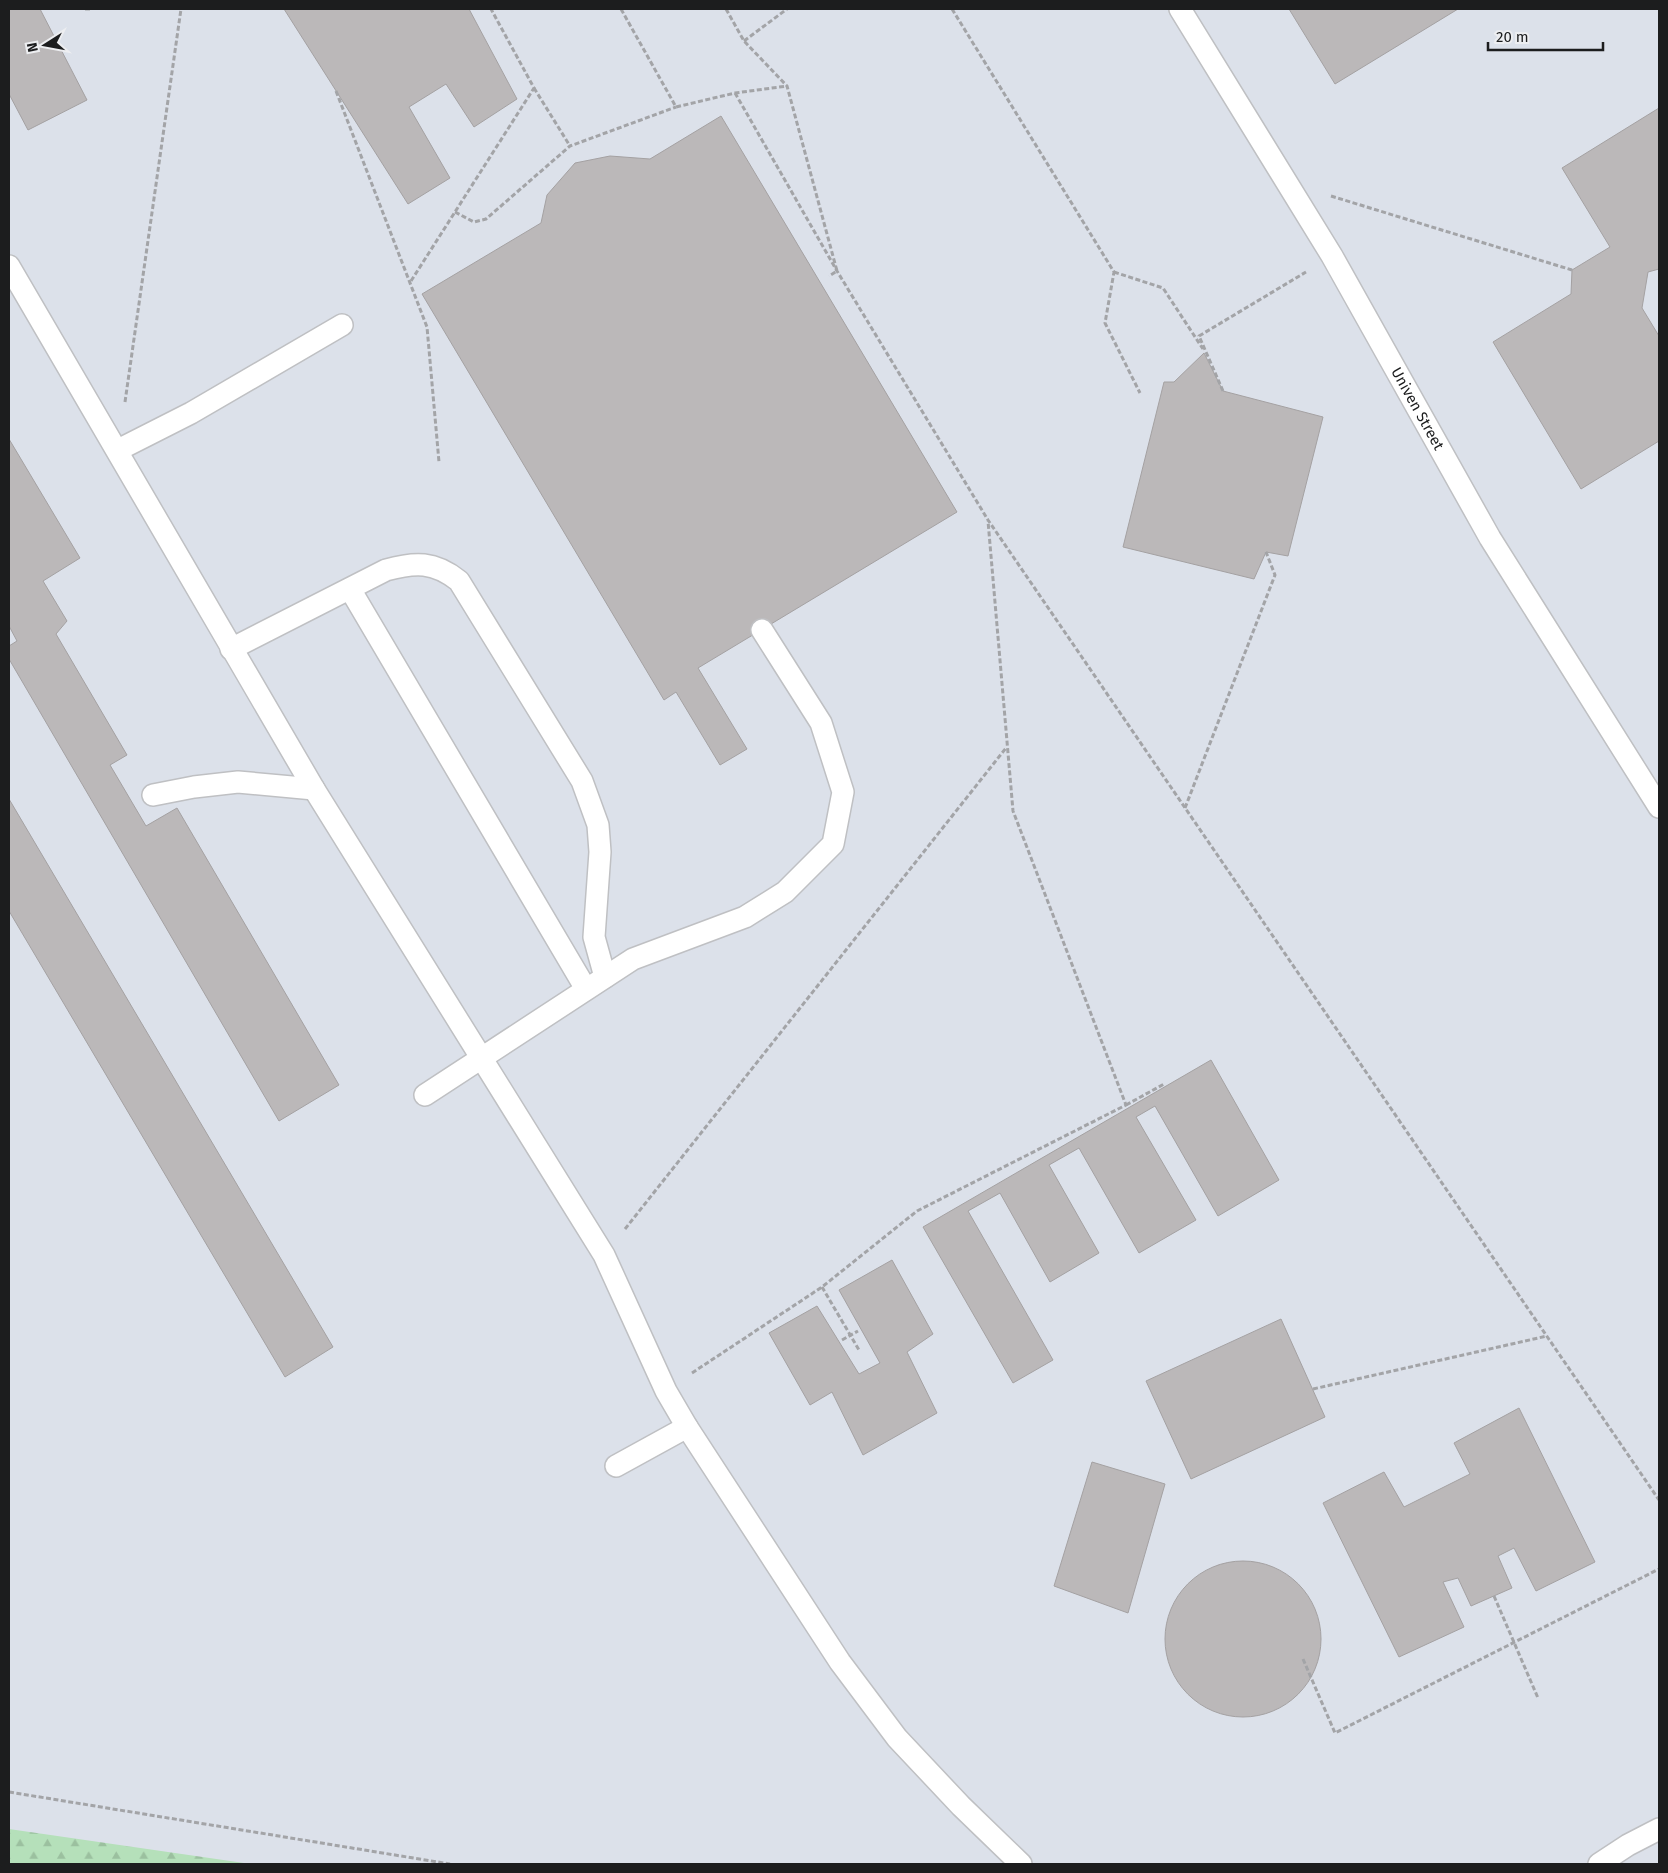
<svg xmlns="http://www.w3.org/2000/svg" width="1668" height="1873" font-family="'Fira Sans',sans-serif">
<style>
.built{fill:#dce1ea}
.forest{fill:url(#forest-firs)}
.building{fill:#bbb8b9;stroke:#a4a1a2}
.lines{fill:none;stroke-linecap:round;stroke-linejoin:round}
.lane-casing{stroke:#bfc0c3;stroke-width:24}
.path{stroke:#a3a4a7;stroke-width:3;stroke-dasharray:5 2.5;stroke-linecap:butt}
.lane{stroke:#fff;stroke-width:21}
.labels{text-anchor:middle;dominant-baseline:central;stroke-width:4;stroke-linejoin:round;paint-order:stroke}
.street-label{font-size:15px;fill:#1c1d1e;stroke:#edeef1}
</style>
<defs>
<pattern id="forest-firs" width="22" height="20" patternUnits="userSpaceOnUse" patternTransform="scale(1.25)"><rect width="22" height="20" fill="#b5e0ba"/><path d="M5 1l3.5 6h-7zM16 11l3.5 6h-7z" fill="#9bc09f"/></pattern>
</defs>
<rect width="100%" height="100%" fill="#edeef1"/>
<rect class="built" x="9" y="9" width="1650" height="1855"/>
<path class="forest" d="M9 1829 251 1864H9Z"/>
<g class="building">
<path d="M9 9H40L87 100 28 130 9 94Z"/>
<path d="M284 9H469L517 99 474 127 446 84 409 107 450 178 408 204Z"/>
<path d="M1289 9H1458L1335 84Z"/>
<path d="M1659 108V269L1648 272 1642 308 1659 336V441L1581 489 1493 342 1571 294 1572 270 1610 247 1562 168Z"/>
<path d="M721 116 957 512 698 668 747 749 720 765 676 692 664 700 422 294 541 223 547 195 575 163 610 156 650 159Z"/>
<path d="M1204 353 1223 391 1323 417 1288 556 1266 552 1254 579 1123 547 1164 382H1174Z"/>
<path d="M9 439 80 558 43 581 67 621 56 634 127 755 110 765 146 826 177 808 339 1085 279 1121 9 659V646L17 641 9 626Z"/>
<path d="M9 799 333 1347 285 1377 9 911Z"/>
<path d="M1211 1060 1279 1180 1218 1216 1155 1106 1136 1117 1196 1220 1139 1253 1079 1148 1049 1165 1099 1253 1050 1282 1000 1193 968 1211 1053 1360 1013 1383 923 1227Z"/>
<path d="M892 1260 933 1334 907 1352 937 1413 863 1455 832 1392 810 1405 769 1333 817 1306 859 1374 880 1363 839 1290Z"/>
<path d="M1281 1319 1325 1417 1191 1479 1146 1381Z"/>
<path d="M1519 1408 1595 1562 1536 1591 1514 1548 1498 1556 1512 1588 1471 1606 1458 1578 1443 1582 1464 1627 1399 1657 1323 1503 1384 1472 1404 1507 1470 1474 1454 1443Z"/>
<path d="M1092 1462 1165 1484 1128 1613 1054 1586Z"/>
<circle cx="1243" cy="1639" r="78"/>
</g>
<g class="lines">
<g class="lane-casing">
<g id="lane">
<path id="s1" d="M1180 9 1332 256 1490 538 1659 807"/>
<path d="M9 266 314 789 604 1255 666 1391 687 1427 840 1662 897 1738 961 1806 1021 1864"/>
<path d="M118 450 191 413 342 325"/>
<path d="M350 589 586 989"/>
<path d="M231 649 386 570C415 562 434 561 459 581L582 781 598 825 600 852 594 937 605 977"/>
<path d="M153 795 194 787 238 782 314 789"/>
<path d="M425 1095 633 959 745 917 785 892 833 844 843 792 821 723 762 630"/>
<path d="M616 1466 687 1427"/>
<path d="M1599 1864 1628 1845 1659 1829"/>
</g>
</g>
<g class="path">
<path d="M85 9H90"/>
<path d="M621 9 676 107 735 93 787 86"/>
<path d="M726 9 744 41 787 86 837 271 829 276"/>
<path d="M952 9 1114 272 1105 323 1140 393"/>
<path d="M744 41 787 9"/>
<path d="M534 88 570 146"/>
<path d="M336 91 427 327 439 462"/>
<path d="M735 93 837 271 988 520 1659 1500"/>
<path d="M1331 196 1572 270"/>
<path d="M455 212 474 222 486 219 570 146 676 107"/>
<path d="M1114 272 1163 288 1203 349"/>
<path d="M411 281 534 88 491 9"/>
<path d="M1223 391 1199 336 1306 272"/>
<path d="M125 402 181 9"/>
<path d="M1185 808 1275 575 1266 552"/>
<path d="M1126 1105 1164 1084"/>
<path d="M625 1229 1006 748"/>
<path d="M822 1287 859 1350"/>
<path d="M842 1340 858 1331"/>
<path d="M692 1373 822 1287 917 1211 1126 1105 1013 811 988 521"/>
<path d="M1313 1389 1547 1336"/>
<path d="M1494 1596 1538 1698"/>
<path d="M1303 1659 1335 1733 1659 1569"/>
<path d="M9 1792 450 1864"/>
</g>
<use href="#lane" class="lane"/>
</g>
<g class="labels">
<g class="street-label">
<text stroke="none"><textPath href="#s1" startOffset="465">Univen Street</textPath></text>
</g>
</g>
<rect width="1668" height="1873" fill="none" stroke="#1c1d1e" stroke-width="20"/>
<g transform="translate(45 45) rotate(259)" stroke="#edeef1" stroke-width="4" paint-order="stroke">
<path d="M0-4L9 19L0 12L-9 19Z" fill="#1c1d1e"/>
<text y="-8" font-size="14" font-weight="bold" text-anchor="middle" fill="#1c1d1e">N</text>
</g>
<path d="M1488 42v8h115v-8" fill="none" stroke="#1c1d1e" stroke-width="2.5"/>
<text x="1496" y="42" font-size="15" fill="#1c1d1e" stroke="#edeef1" stroke-width="4" paint-order="stroke">20 m</text>
</svg>
